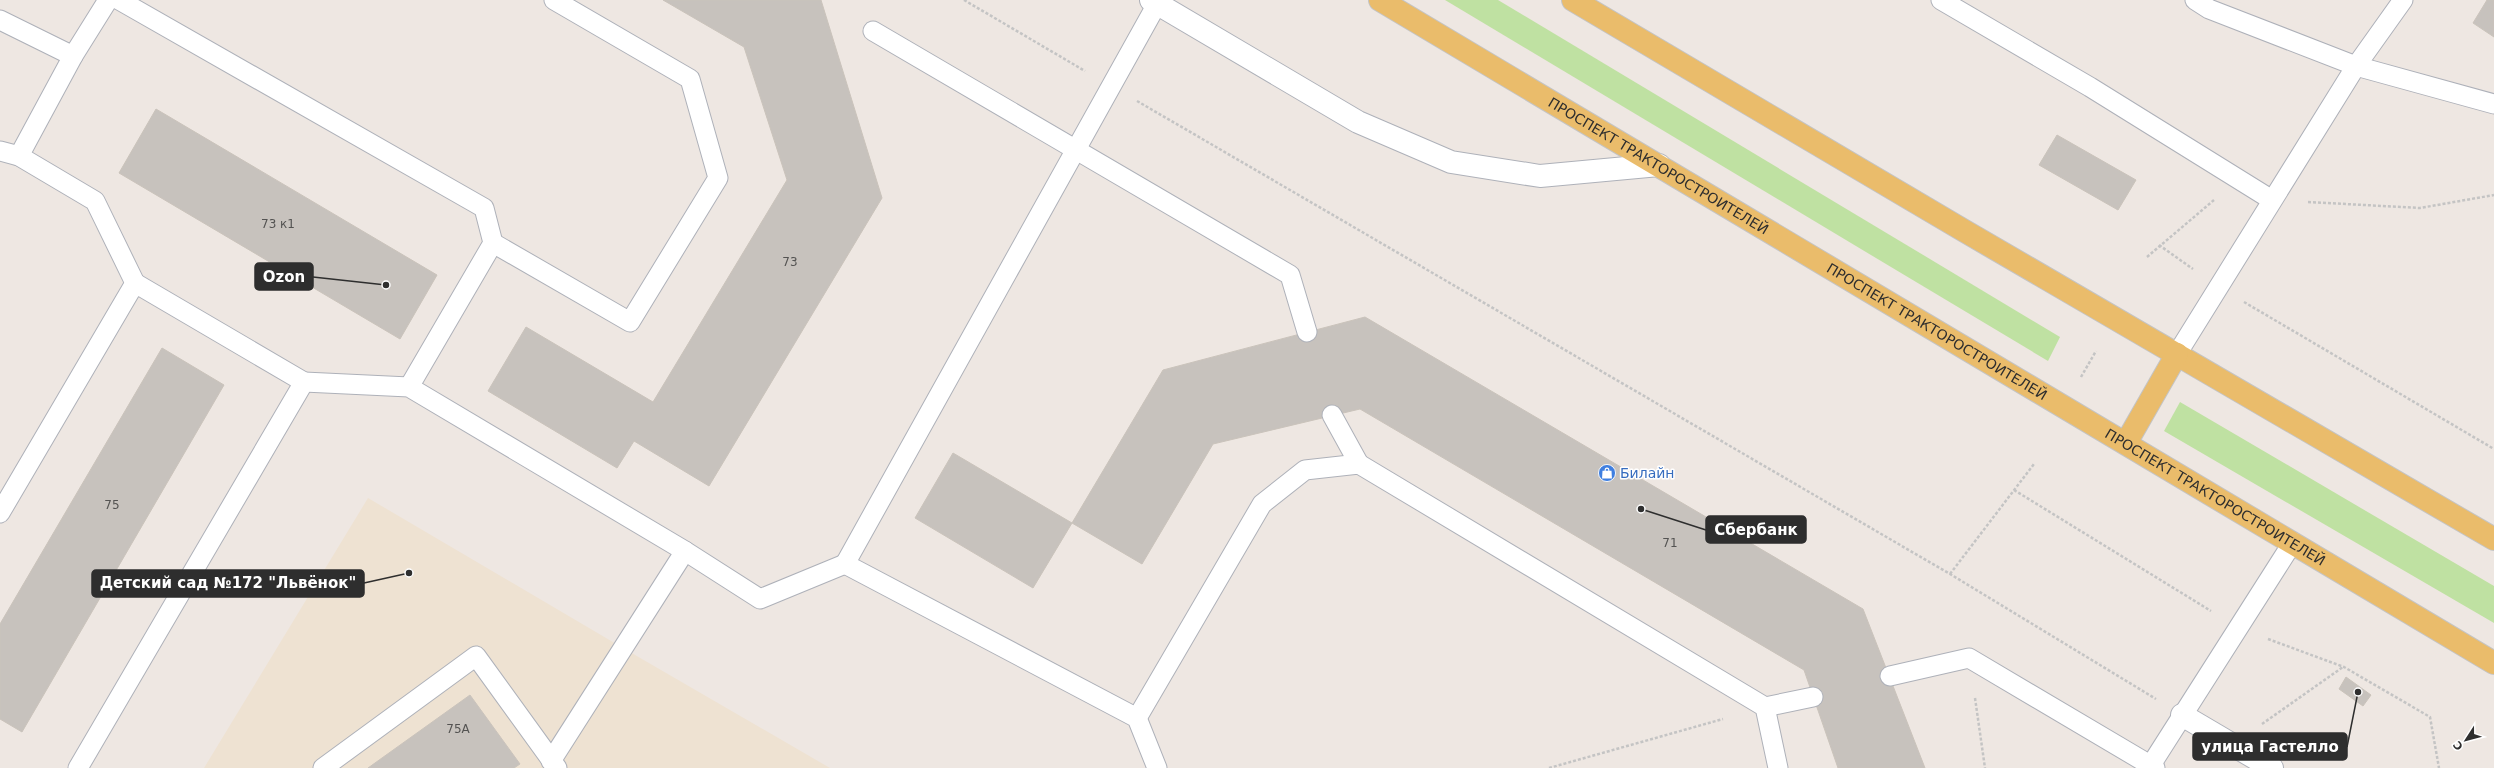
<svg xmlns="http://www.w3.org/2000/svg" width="2494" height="768" font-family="'DejaVu Sans',sans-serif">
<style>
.education{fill:#eee2d2}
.green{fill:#bfe1a2}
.building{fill:#c7c2bd;stroke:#cac3bb}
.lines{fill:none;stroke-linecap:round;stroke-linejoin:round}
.service-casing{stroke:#aeb1b9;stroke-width:21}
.pedestrian-casing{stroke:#aeb1b9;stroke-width:24}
.minor-casing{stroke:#aeb1b9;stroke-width:24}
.primary-casing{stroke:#c4c4c4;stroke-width:24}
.path{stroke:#c4c4c4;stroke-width:2.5;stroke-dasharray:3 2;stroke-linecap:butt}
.service{stroke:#fff;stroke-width:19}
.pedestrian{stroke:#fff;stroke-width:22}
.minor{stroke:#fff;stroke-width:22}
.primary{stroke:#eabc6b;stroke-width:22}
.labels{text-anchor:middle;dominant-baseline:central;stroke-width:3;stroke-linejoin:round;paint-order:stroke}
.number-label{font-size:12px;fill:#545352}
.street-label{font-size:14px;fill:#2e2e2e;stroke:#fff}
.shop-label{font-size:14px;fill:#366cbe;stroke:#fff;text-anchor:start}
.leader{fill:none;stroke:#2e2e2e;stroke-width:1.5}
.callout-dot{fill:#2e2e2e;stroke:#fff;stroke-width:1.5}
.callout{fill:#2e2e2e;stroke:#2e2e2e;stroke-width:1.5}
.callout-label{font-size:15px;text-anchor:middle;font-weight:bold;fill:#fff}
</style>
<rect width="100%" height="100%" fill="#eee7e2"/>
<path class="education" d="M368 498 623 648 830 768H204Z"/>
<g class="green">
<path d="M1445 0H1498L2060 337 2048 361Z"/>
<path d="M2180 402 2494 586V623L2164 431Z"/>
</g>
<g class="building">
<path d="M663 0H821L882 198 709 486 634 441 617 468 488 391 526 327 653 402 787 180 744 47Z"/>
<path d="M2487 0H2494V37L2473 23Z"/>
<path d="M156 109 437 275 400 339 119 173Z"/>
<path d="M2057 135 2136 180 2118 210 2039 165Z"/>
<path d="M1365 317 1863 609 1925 768H1838L1804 670 1360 409 1213 444 1142 564 1072 523 1163 370Z"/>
<path d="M162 348 224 385 22 732 0 719V624Z"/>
<path d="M953 453 1072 523 1033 588 915 518Z"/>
<path d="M2346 677 2371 695 2363 706 2339 689Z"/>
<path d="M470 695 520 764 514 768H368Z"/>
</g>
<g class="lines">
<g class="service-casing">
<g id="service">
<path d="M119 0 484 208 493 243 409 387"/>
<path d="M1941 0 2090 87 2272 200"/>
<path d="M2195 0 2209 9 2356 66 2494 104"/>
<path d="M0 20 73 56"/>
<path d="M873 31 1290 275 1307 332"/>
<path d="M0 151 19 156 95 201 135 283"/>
<path d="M19 156 73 56 108 0"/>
<path d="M493 243 630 322 718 178 690 79 554 0"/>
<path d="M2177 354 2356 66 2403 0"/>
<path d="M304 382 409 387 685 551 760 599 845 564"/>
<path d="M1332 415 1359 464"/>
<path d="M0 513 135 283 304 382 78 768"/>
<path d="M1890 676 1969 658 2155 768"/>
<path d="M1765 707 1813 697"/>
<path d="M1137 718 1262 504 1305 470 1359 464 1765 707 1778 768"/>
<path d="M551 761 685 551"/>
<path d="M323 768 476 656 557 768"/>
<path d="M1157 768 1137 718 845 564 1157 4"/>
<path d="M2149 768 2293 542"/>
</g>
</g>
<g class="pedestrian-casing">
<path id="pedestrian" d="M2182 715 2272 768"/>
</g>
<g class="minor-casing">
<path id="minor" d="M1151 0 1358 122 1451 162 1540 176 1659 165"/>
</g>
<g class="primary-casing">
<g id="primary">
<path id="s1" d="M1380 0 2494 663"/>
<path d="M1573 0C1879 181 2186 362 2494 539"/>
<path d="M2126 443 2177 354"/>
</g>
</g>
<g class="path">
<path d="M964 0 1085 71"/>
<path d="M1137 101 1950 574 2156 699"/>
<path d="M2308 202 2420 208 2494 195"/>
<path d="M2159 245 2193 269"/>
<path d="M2147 257 2214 200"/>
<path d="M2244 302 2494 449"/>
<path d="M2081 377 2096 351"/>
<path d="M2014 490 2211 611"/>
<path d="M1950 574 2034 464"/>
<path d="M2268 639 2344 667 2430 717 2439 768"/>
<path d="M1975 698 1985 768"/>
<path d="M2262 724 2343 667"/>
<path d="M1549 768 1723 719"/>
</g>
<use href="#service" class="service"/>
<use href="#pedestrian" class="pedestrian"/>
<use href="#minor" class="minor"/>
<use href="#primary" class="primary"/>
</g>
<defs>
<g id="shop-disc" transform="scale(0.9)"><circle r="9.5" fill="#3f7fe0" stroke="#fff"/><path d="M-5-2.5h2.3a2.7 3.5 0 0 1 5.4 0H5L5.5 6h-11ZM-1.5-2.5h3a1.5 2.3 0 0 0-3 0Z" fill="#fff"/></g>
</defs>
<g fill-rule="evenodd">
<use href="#shop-disc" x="1607" y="473"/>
</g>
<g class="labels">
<g class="number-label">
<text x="278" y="224">73 к1</text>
<text x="790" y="262">73</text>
<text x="112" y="505">75</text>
<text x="1670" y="543">71</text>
<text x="458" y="729">75А</text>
</g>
<g class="street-label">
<text stroke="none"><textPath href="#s1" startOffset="324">ПРОСПЕКТ ТРАКТОРОСТРОИТЕЛЕЙ</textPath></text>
<text stroke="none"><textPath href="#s1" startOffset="648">ПРОСПЕКТ ТРАКТОРОСТРОИТЕЛЕЙ</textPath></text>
<text stroke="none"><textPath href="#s1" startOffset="972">ПРОСПЕКТ ТРАКТОРОСТРОИТЕЛЕЙ</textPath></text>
</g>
<g class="shop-label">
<text x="1620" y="473">Билайн</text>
</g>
</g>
<path class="leader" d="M386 285L313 277M1641 509L1706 530M409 573L364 583M2358 692L2347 747"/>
<g class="callout-dot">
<circle cx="386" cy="285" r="4"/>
<circle cx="1641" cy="509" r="4"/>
<circle cx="409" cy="573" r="4"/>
<circle cx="2358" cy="692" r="4"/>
</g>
<g class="callout">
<rect x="255" y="263" width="58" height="27" rx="4"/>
<rect x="1706" y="516" width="100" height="27" rx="4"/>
<rect x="92" y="570" width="272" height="27" rx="4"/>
<rect x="2193" y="733" width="154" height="27" rx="4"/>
</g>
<g class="callout-label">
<text x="284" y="282">Ozon</text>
<text x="1756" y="535">Сбербанк</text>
<text x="228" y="588">Детский сад №172 "Львёнок"</text>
<text x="2270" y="752">улица Гастелло</text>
</g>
<g transform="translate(2466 740) rotate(234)" stroke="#ffffff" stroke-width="3" paint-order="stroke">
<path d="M0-3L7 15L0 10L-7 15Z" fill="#2e2e2e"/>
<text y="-6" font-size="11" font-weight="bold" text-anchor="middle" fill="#2e2e2e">С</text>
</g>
</svg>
